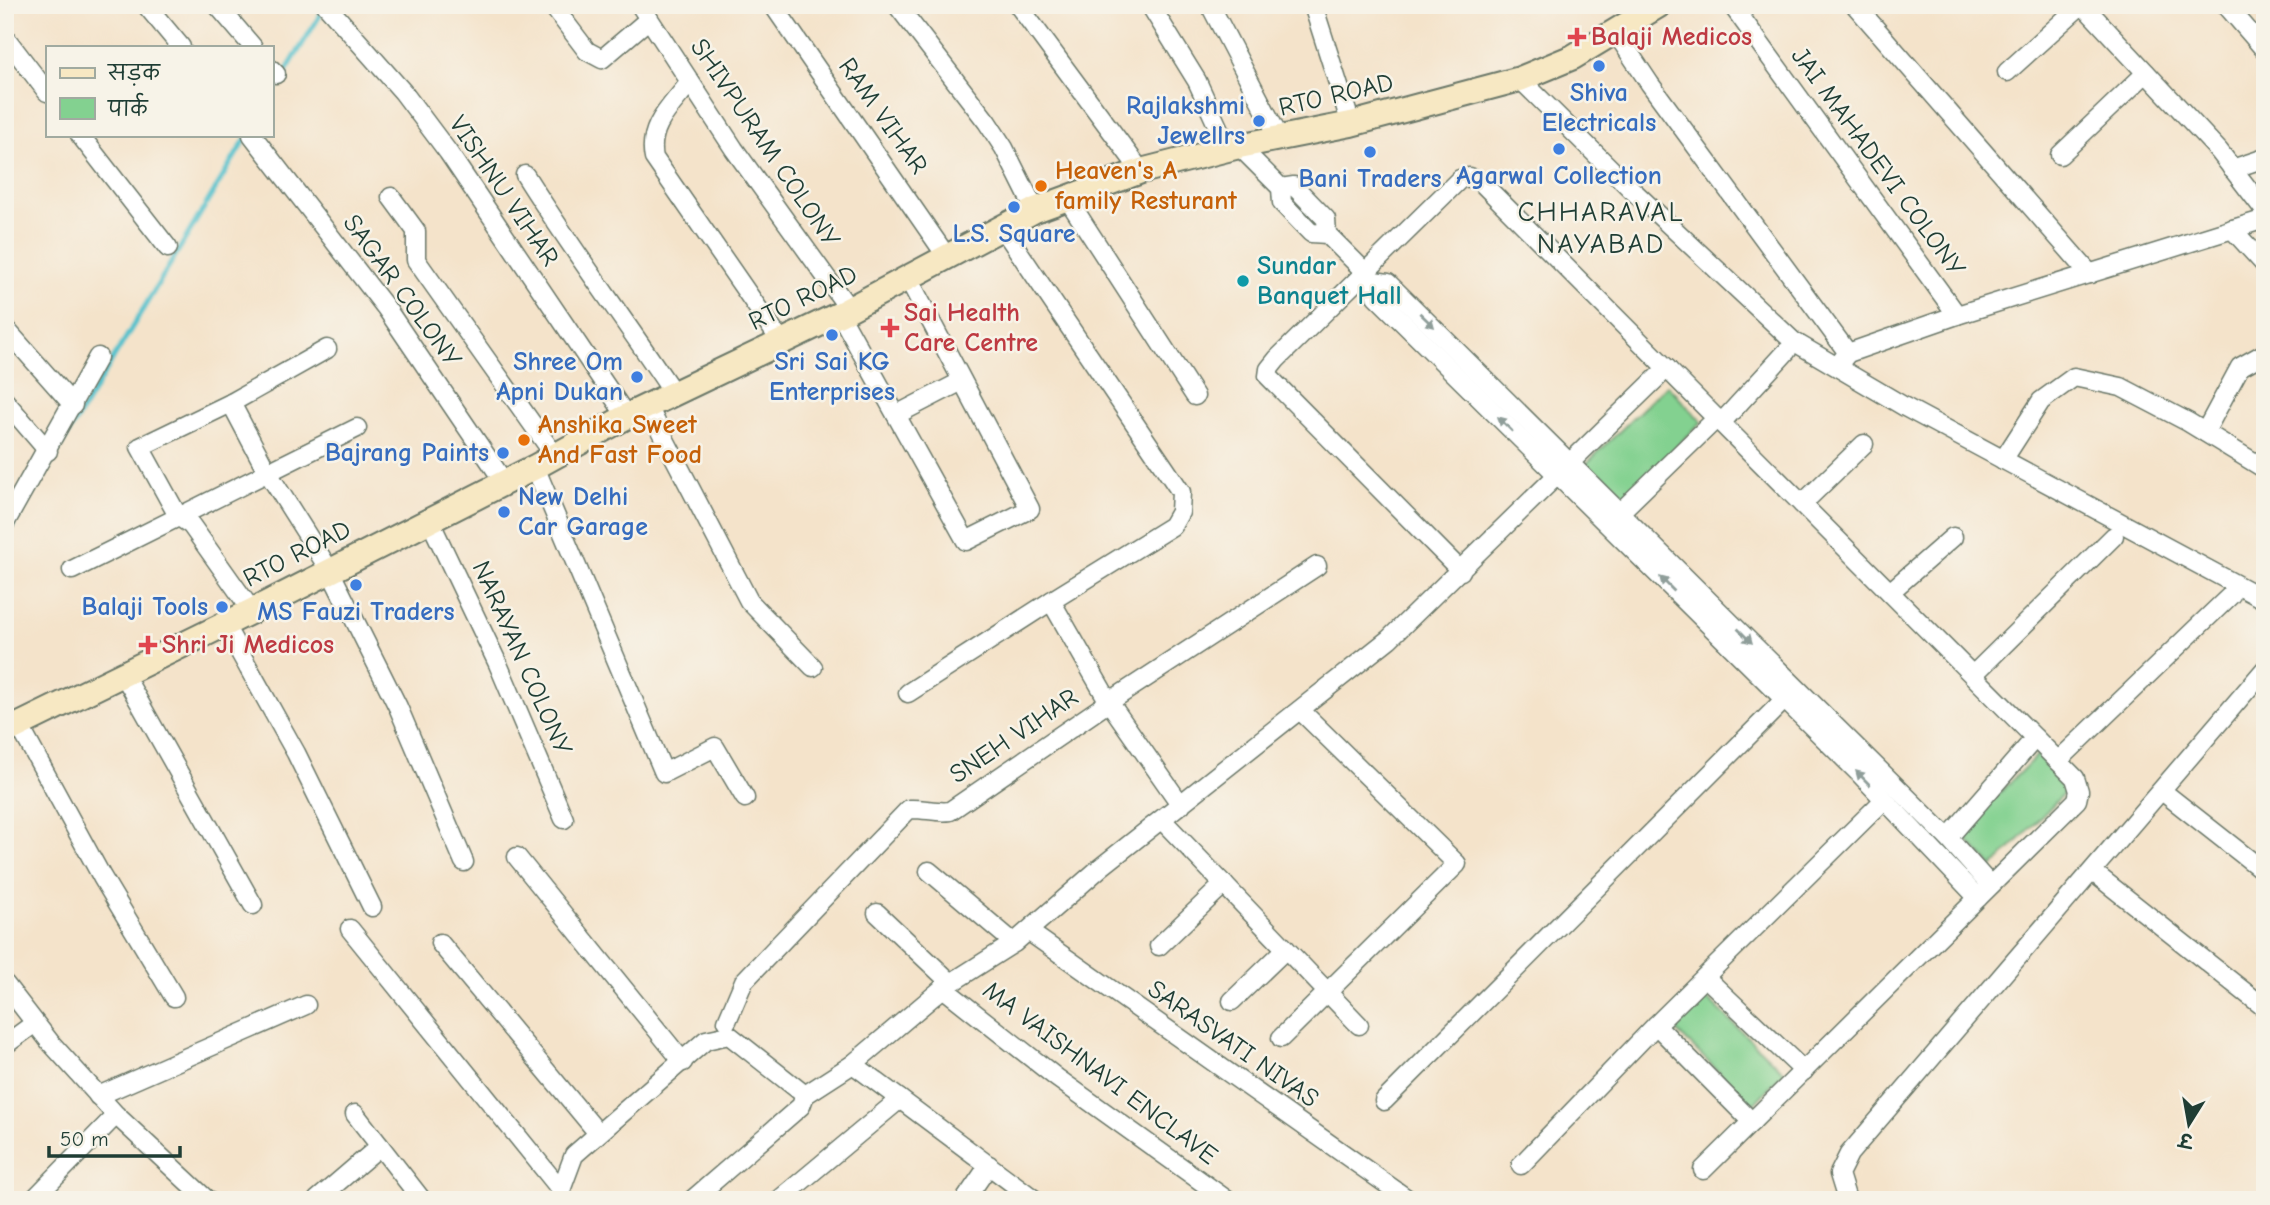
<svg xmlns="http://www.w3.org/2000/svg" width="2270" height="1205" font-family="'Comic Neue','Playpen Sans Deva',sans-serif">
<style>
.green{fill:#83d190;stroke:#518762;stroke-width:2}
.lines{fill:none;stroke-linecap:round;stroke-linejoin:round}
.stream{stroke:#54c1cc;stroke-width:5}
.street-casing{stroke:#6a7768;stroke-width:21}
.secondary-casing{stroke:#6a7768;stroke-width:28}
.street{stroke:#fff;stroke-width:18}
.secondary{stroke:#f7e8c3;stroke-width:24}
.oneway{fill:#8f9e9a}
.health-dot{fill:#e0444e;stroke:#f7f3e8;stroke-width:2.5}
.shop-dot{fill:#3f7fe0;stroke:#f7f3e8;stroke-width:2.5}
.food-dot{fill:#e8710a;stroke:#f7f3e8;stroke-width:2.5}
.culture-dot{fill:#0f9aa8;stroke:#f7f3e8;stroke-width:2.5}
.labels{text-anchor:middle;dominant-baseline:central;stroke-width:5;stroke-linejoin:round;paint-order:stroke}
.health-label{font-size:26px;font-weight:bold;fill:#be3a42;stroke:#f7f3e8;text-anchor:start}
.shop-label{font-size:26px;font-weight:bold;fill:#366cbe;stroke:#f7f3e8}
.street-label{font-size:26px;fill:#1f3d34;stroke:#f7f3e8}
.food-label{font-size:26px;font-weight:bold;fill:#c56008;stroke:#f7f3e8;text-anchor:start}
.culture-label{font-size:26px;font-weight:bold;fill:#0d838f;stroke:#f7f3e8;text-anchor:start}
.neighbourhood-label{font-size:28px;letter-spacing:2px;fill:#1f3d34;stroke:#f7f3e8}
</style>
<rect width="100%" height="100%" fill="#f7f3e8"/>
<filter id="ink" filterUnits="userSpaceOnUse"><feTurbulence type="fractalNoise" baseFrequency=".0143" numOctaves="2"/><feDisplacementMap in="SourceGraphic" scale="14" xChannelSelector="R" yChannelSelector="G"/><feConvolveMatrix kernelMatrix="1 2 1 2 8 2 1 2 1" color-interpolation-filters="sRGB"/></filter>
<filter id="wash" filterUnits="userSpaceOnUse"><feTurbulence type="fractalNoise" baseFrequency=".00686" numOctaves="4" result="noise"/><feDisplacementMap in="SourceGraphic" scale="28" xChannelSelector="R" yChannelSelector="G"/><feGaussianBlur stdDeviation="1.57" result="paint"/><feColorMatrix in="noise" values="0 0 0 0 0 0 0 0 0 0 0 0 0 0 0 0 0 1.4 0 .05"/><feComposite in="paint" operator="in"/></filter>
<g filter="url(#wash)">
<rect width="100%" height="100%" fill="#f4e3ca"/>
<g class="green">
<path d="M1667 385 1702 422 1623 499 1586 464Z"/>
<path d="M2037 755 2070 787 1993 867 1960 833Z"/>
<path d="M1703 995 1784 1072 1753 1105 1671 1026Z"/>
</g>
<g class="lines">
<g class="stream">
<path d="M271 96 322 12"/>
<path d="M18 517 246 138"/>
<path d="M5 538 13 526"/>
</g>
</g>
</g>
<g filter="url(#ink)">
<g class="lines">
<g class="street-casing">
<g id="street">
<path d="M146 5 181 47"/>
<path d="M217 5 253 47"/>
<path d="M326 5 403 92 448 152 627 417"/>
<path d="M552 5 587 51 602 59 649 19"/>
<path d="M640 5 734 149 849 309"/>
<path d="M773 5 947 257"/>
<path d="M897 5 987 122 1004 148 1035 210"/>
<path d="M1018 5 1141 171"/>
<path d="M1150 5 1197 81 1228 149"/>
<path d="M1210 5 1280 139"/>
<path d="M1313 5 1351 124"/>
<path d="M1732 5 1957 315"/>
<path d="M1855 5 2090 274"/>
<path d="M2083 5 2219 151 2265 211"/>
<path d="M2226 5 2265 50"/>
<path d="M1616 33 1650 84 1848 353"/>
<path d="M5 37 47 92"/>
<path d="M271 69 276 74"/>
<path d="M2007 72 2081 5"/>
<path d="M1520 79 1631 189 1793 341 1905 407 2265 600"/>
<path d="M690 82C672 106 647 126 654 158L782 343"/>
<path d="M80 135 168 248"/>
<path d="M252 135 386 308 504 482"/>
<path d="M1239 146 1281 188 1282 203 1311 233 1327 234 1374 281 1388 283 1948 838 1990 885"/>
<path d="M2060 155 2146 73"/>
<path d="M2232 169 2265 158"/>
<path d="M525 175C572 250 625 320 674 394"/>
<path d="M1281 188 1294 186 1326 219 1327 234"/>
<path d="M391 197 416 231V260L555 456"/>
<path d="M1067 198 1195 396"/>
<path d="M2232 229 2265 265"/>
<path d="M1374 281 1376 296 1859 773 1978 898"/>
<path d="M840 314 966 541 1030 509 908 278"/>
<path d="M5 328 73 405"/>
<path d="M1837 366 1848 353 1957 315 2265 219"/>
<path d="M5 401 48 451"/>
<path d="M231 403 268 473 330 571 398 707 464 862"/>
<path d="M648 407 749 601 813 667"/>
<path d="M896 415 962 381"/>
<path d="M1721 423 1787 351"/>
<path d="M2205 432 2240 367 2265 353"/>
<path d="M2003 460 2041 401 2074 377 2121 387 2188 422 2265 469"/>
<path d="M535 467 664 773 715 747 745 798"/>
<path d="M1802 504 1864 444"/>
<path d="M1614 518 1717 418"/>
<path d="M429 519 498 664 564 819"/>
<path d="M5 523 98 357"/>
<path d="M72 570 357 428"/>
<path d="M1461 571 1268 376 1269 369 1277 359 1460 179 1469 177 1482 183 2075 778 2079 791 2077 800 1703 1170"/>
<path d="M1890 592 1953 537"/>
<path d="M252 611 191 525 178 516 140 447 231 403 327 349"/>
<path d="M224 624 296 753 372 907"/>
<path d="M124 675 253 905"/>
<path d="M1973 675 2114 536"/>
<path d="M908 693 1051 601"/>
<path d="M19 725 102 877 174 997"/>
<path d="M2058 761 2231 595"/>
<path d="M2162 791 2265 872"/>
<path d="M1181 805 1109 702 1317 566"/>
<path d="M1162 820 1359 1025"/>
<path d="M1948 838 2035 738"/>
<path d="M517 857 683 1062"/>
<path d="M929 871 1014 943"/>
<path d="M2093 872 2265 1008"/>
<path d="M877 913 951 983"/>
<path d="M350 929 561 1190"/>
<path d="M1028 931 1409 1200"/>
<path d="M440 943 597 1132"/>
<path d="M1159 946 1224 884"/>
<path d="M1705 977 1804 1071"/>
<path d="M5 984 50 1042 116 1115 207 1200"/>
<path d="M943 988 1057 1078 1227 1200"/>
<path d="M1232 1001 1286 949"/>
<path d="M727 1021 744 981 909 809C923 808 937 813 950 811L1109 702 1051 601 1172 526 1180 512 1181 492 1002 227"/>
<path d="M1656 1025 1752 1122"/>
<path d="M1281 1038 1457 864 1300 710"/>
<path d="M5 1045 35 1023"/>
<path d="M853 1064 1035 1200"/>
<path d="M98 1096 306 1005"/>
<path d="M1384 1101 1792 692"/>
<path d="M355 1114 422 1200"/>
<path d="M1521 1165 1656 1025 1884 800"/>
<path d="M33 1200 116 1115"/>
<path d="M317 1200 380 1146"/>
<path d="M564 1200 561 1190 574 1155 706 1040 729 1035 805 1095 853 1064 943 988 1014 943 1101 867 1389 639 1667 368"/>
<path d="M692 1200 801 1106 805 1095"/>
<path d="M779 1200 900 1099"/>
<path d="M965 1200 989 1165"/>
<path d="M1847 1200 1839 1174 1849 1154 2265 669"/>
</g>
</g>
<g class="secondary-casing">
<path id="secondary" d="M5 732 252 611 535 467 633 413 840 314 1035 210 1141 171 1239 146 1351 124 1520 79 1573 57 1659 5"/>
</g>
<use href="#street" class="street"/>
<use href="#secondary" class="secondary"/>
</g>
<defs><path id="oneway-solid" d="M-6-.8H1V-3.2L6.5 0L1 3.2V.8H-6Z" transform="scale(1.75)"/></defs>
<g class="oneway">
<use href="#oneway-solid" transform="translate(1427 320) rotate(44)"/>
<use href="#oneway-solid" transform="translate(1505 424) rotate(-135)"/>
<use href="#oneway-solid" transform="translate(1667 584) rotate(-135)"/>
<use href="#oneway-solid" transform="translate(1745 636) rotate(45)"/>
<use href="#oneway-solid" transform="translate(1863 778) rotate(-135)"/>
</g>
</g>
<g class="health-dot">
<path d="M1573.5 26.5h7v7h7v7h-7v7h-7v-7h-7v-7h7z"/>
<path d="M886.5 317.5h7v7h7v7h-7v7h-7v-7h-7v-7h7z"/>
<path d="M144.5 634.5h7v7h7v7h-7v7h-7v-7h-7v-7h7z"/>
</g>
<g class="shop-dot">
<circle cx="1599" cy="66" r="7"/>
<circle cx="1259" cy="121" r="7"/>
<circle cx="1559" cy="149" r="7"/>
<circle cx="1370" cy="152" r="7"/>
<circle cx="1014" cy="207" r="7"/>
<circle cx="832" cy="335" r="7"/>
<circle cx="637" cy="377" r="7"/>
<circle cx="503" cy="453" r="7"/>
<circle cx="504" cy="512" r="7"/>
<circle cx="356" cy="585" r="7"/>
<circle cx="222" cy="607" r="7"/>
</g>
<g class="food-dot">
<circle cx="1041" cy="186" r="7"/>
<circle cx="524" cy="440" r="7"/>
</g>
<circle class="culture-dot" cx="1243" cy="281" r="7"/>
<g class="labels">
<g class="health-label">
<text x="1591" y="37">Balaji Medicos</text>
<text x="904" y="313">Sai Health<tspan x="904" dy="30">Care Centre</tspan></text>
<text x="162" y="645">Shri Ji Medicos</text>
</g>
<g class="shop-label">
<text x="1599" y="93">Shiva<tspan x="1599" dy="30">Electricals</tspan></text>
<text x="1245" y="106" text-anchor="end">Rajlakshmi<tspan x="1245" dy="30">Jewellrs</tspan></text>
<text x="1559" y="176">Agarwal Collection</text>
<text x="1370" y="179">Bani Traders</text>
<text x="1014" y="234">L.S. Square</text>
<text x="623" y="362" text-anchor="end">Shree Om<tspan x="623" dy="30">Apni Dukan</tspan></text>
<text x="832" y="362">Sri Sai KG<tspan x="832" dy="30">Enterprises</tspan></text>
<text x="489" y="453" text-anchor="end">Bajrang Paints</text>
<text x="518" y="497" text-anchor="start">New Delhi<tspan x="518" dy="30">Car Garage</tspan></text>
<text x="208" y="607" text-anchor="end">Balaji Tools</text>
<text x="356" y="612">MS Fauzi Traders</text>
</g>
<g class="street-label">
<text transform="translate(1336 95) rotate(-13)">RTO ROAD</text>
<text transform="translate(883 116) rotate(55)">RAM VIHAR</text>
<text transform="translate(765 143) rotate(56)">SHIVPURAM COLONY</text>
<text transform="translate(1878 162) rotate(54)">JAI MAHADEVI COLONY</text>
<text transform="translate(504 191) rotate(56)">VISHNU VIHAR</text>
<text transform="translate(402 291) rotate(54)">SAGAR COLONY</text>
<text transform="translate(803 298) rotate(-26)">RTO ROAD</text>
<text transform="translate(297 554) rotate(-27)">RTO ROAD</text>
<text transform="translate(522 658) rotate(66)">NARAYAN COLONY</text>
<text transform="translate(1014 736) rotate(-34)">SNEH VIHAR</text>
<text transform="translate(1233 1044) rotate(35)">SARASVATI NIVAS</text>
<text transform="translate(1100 1073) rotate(37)">MA VAISHNAVI ENCLAVE</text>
</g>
<g class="food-label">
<text x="1055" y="171">Heaven's A<tspan x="1055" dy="30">family Resturant</tspan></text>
<text x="538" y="425">Anshika Sweet<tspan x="538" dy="30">And Fast Food</tspan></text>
</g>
<g class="culture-label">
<text x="1257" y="266">Sundar<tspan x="1257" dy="30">Banquet Hall</tspan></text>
</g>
<g class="neighbourhood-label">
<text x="1601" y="212">CHHARAVAL<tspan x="1601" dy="32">NAYABAD</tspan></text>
</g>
</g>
<rect width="2270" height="1205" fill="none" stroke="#f7f3e8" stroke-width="28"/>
<rect x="46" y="46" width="228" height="91" fill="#f7f3e8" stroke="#a1aaa0" stroke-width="2"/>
<rect x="60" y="68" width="35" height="10" fill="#f7e8c3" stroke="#a1aaa0" stroke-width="2"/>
<text x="108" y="80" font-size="21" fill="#1f3d34">सड़क</text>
<rect x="60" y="98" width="35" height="21" fill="#83d190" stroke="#a1aaa0" stroke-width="2"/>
<text x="108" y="116" font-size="21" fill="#1f3d34">पार्क</text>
<g transform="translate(2189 1124) rotate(191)" stroke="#f7f3e8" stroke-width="5" paint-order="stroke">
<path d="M0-5L12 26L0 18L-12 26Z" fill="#1f3d34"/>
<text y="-10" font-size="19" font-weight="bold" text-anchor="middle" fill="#1f3d34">उ</text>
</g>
<path d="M49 1146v10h131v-10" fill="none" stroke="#1f3d34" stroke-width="3.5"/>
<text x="60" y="1146" font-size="21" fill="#1f3d34" stroke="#f7f3e8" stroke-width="5" paint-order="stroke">50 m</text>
</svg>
